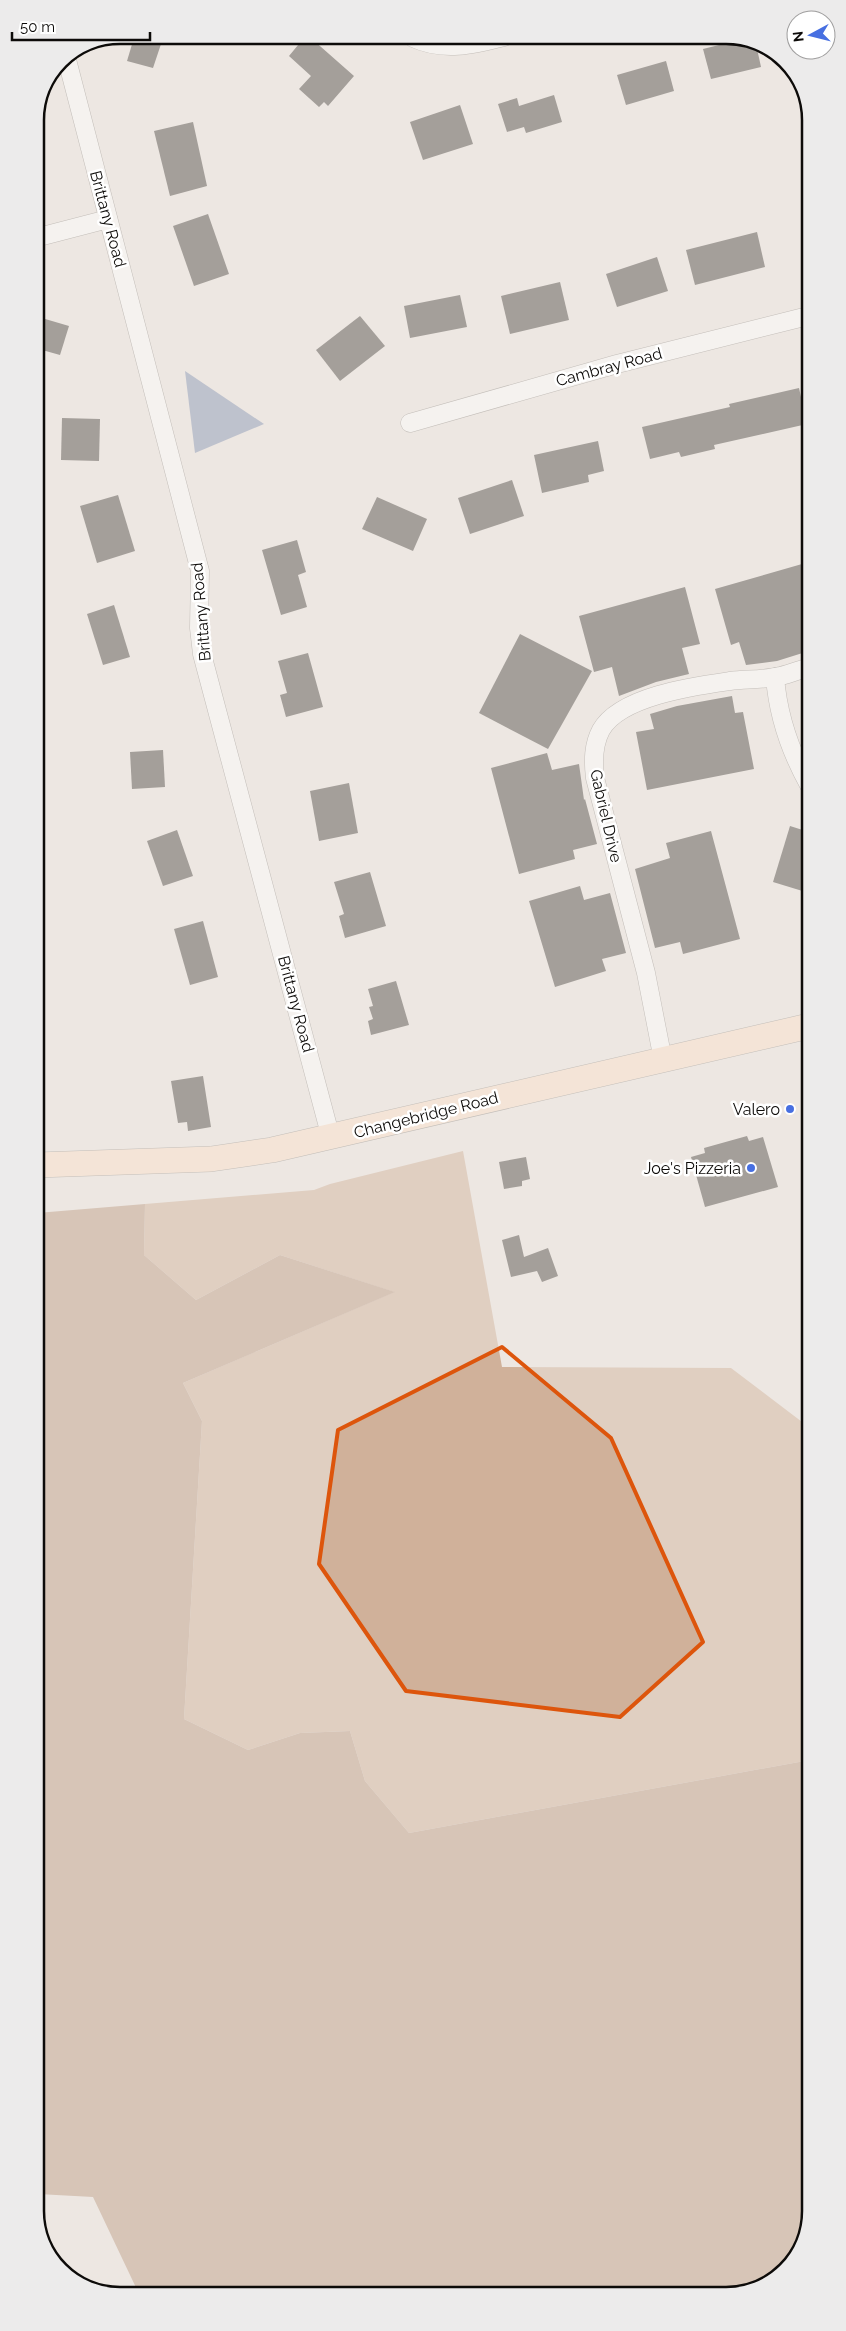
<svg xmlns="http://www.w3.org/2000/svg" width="846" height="2331" font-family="Raleway,sans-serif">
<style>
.green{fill:#d0b19a}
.forest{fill:#bc9b84}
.water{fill:#8694b4}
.building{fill:#4c4743}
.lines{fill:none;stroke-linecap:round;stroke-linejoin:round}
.minor-casing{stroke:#928d89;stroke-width:19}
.secondary-casing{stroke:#928d89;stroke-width:26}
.minor{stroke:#fff;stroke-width:18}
.secondary{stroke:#fde1ca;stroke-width:25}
.marked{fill:none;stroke:#dd550c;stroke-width:4;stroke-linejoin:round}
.poi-dot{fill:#476fe1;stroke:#fff;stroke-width:2}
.labels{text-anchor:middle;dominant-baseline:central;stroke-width:5;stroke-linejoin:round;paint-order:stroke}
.street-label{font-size:16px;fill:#0d0b09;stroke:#fff}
.poi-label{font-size:16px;fill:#0d0b09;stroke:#fff;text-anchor:end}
.rim{fill:none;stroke:#0d0b09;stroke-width:2.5}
</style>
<rect width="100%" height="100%" fill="#ede7e2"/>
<path class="green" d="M463 1151 502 1367 731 1368 810 1428V1760L409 1833 365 1781 350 1731 300 1733 248 1750 184 1719 202 1421 183 1383 394 1292 280 1255 196 1300 144 1255 145 1204 314 1190 330 1184Z"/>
<path class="forest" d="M145 1204 144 1255 196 1300 280 1255 395 1292 183 1383 202 1421 184 1719 248 1750 300 1733 350 1731 365 1781 409 1833 810 1760 811 2212 794 2263 749 2293 140 2296 93 2197 38 2194 37 1213Z"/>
<path class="water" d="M185 371 264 424 195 453Z"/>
<g class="building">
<path d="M303 39H312L354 76 328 106 324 102 319 107 299 89 311 76 289 56Z"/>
<path d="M743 39 756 44 761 67 711 79 703 49Z"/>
<path d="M133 41H162L153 68 127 61Z"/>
<path d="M666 61 674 91 626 105 617 75Z"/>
<path d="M554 95 562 122 526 133 524 127 507 132 498 104 517 98 519 106Z"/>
<path d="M460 105 473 144 423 160 410 122Z"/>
<path d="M193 122 207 186 170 196 154 131Z"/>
<path d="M208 214 229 274 194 286 173 226Z"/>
<path d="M757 232 765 267 695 285 686 250Z"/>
<path d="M657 257 668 291 617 307 606 274Z"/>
<path d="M560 282 569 320 510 334 501 296Z"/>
<path d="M460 295 467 327 410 338 404 306Z"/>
<path d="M35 316 69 326 60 355 35 348Z"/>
<path d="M360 316 385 346 340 381 316 350Z"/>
<path d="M799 388 807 424 714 445 715 449 681 457 679 452 650 459 642 427 730 407 729 404Z"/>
<path d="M62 418 100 419 99 461 61 460Z"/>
<path d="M598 441 604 471 588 475 589 482 542 493 534 455Z"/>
<path d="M512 480 524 516 470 534 458 498Z"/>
<path d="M118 495 135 551 97 563 80 506Z"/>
<path d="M377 497 427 519 413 551 362 529Z"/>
<path d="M297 540 306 572 298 575 307 607 281 615 262 550Z"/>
<path d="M809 562V651L777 661 746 665 739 642 731 645 715 589Z"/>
<path d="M685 587 700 644 682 648 689 674 656 682 619 696 612 667 594 672 579 616Z"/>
<path d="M114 605 130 657 103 665 87 614Z"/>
<path d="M520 634 592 671 548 749 479 713Z"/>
<path d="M308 653 323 707 286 717 280 695 287 693 278 661Z"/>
<path d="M732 696 735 713 743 712 754 769 647 790 636 732 654 729 650 714 677 706Z"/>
<path d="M163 750 165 787 132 789 130 752Z"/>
<path d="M547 753 552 770 579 764 584 800 585 799 597 844 573 850 575 859 519 874 491 768Z"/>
<path d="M349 783 358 833 319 841 310 791Z"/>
<path d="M790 826 809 832V893L773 882Z"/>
<path d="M177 830 193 876 163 886 147 841Z"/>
<path d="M711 831 740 939 683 954 680 942 655 948 635 869 670 858 666 843Z"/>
<path d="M370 872 386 926 345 938 339 916 344 914 334 882Z"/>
<path d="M580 886 584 900 610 893 626 953 602 959 606 971 555 987 529 901Z"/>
<path d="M203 921 218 977 190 985 174 929Z"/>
<path d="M396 981 409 1025 371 1035 368 1021 373 1019 369 1007 373 1006 368 989Z"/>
<path d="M203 1076 211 1127 188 1131 187 1122 178 1123 171 1081Z"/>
<path d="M747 1136 749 1141 763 1137 778 1187 705 1207 691 1157 705 1153 704 1148Z"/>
<path d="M526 1157 530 1179 522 1181V1186L504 1189 499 1162Z"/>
<path d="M519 1235 524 1257 548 1248 558 1276 542 1282 537 1271 511 1277 502 1240Z"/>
</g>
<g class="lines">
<g class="minor-casing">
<g id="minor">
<path d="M413 38C443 52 473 45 504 37"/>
<path d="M66 56 200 571 199 628 202 654 331 1138"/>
<path d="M35 238 108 219"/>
<path d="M410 423 617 364 808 316"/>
<path d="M775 677C778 716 790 751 809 785"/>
<path d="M663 1060 646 973 595 778C593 761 593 745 601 730 620 696 695 686 730 681 747 679 764 680 780 676 790 674 799 670 809 667"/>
</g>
</g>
<g class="secondary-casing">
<path id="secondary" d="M37 1165 211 1159 272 1150 809 1026"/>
</g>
<use href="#minor" class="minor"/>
<use href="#secondary" class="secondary"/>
</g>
<path d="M0 0H846V2331H0ZM502 1347 611 1438 703 1642 620 1717 406 1691 319 1564 338 1430Z" fill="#ede7e2" fill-opacity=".55" fill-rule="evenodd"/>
<path class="marked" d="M502 1347 611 1438 703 1642 620 1717 406 1691 319 1564 338 1430Z"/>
<g class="poi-dot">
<circle cx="790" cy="1109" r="5"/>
<circle cx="751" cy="1168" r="5"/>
</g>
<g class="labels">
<g class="street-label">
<text transform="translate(108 219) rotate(75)">Brittany Road</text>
<text transform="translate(609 367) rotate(-15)">Cambray Road</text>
<text transform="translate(201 612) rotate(-95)">Brittany Road</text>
<text transform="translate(606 816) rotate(77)">Gabriel Drive</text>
<text transform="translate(296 1004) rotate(75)">Brittany Road</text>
<text transform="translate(426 1115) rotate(-14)">Changebridge Road</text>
</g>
<g class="poi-label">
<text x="780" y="1109">Valero</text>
<text x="741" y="1168">Joe's Pizzeria</text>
</g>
</g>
<path d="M0 0H846V2331H0ZM120 44H726A76 76 0 0 1 802 120V2211A76 76 0 0 1 726 2287H120A76 76 0 0 1 44 2211V120A76 76 0 0 1 120 44Z" fill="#ecebeb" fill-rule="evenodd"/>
<path class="rim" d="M120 44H726A76 76 0 0 1 802 120V2211A76 76 0 0 1 726 2287H120A76 76 0 0 1 44 2211V120A76 76 0 0 1 120 44Z"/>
<g transform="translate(811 35) rotate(263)"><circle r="24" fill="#ffffff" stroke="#9e9d9d"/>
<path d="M0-4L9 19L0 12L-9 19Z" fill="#476fe1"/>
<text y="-8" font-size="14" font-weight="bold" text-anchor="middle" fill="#0d0b09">N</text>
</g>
<path d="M12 32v8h138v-8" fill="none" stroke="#0d0b09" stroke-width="2.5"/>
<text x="20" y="32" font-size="15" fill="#0d0b09" stroke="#ffffff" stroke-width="4" paint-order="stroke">50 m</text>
</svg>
